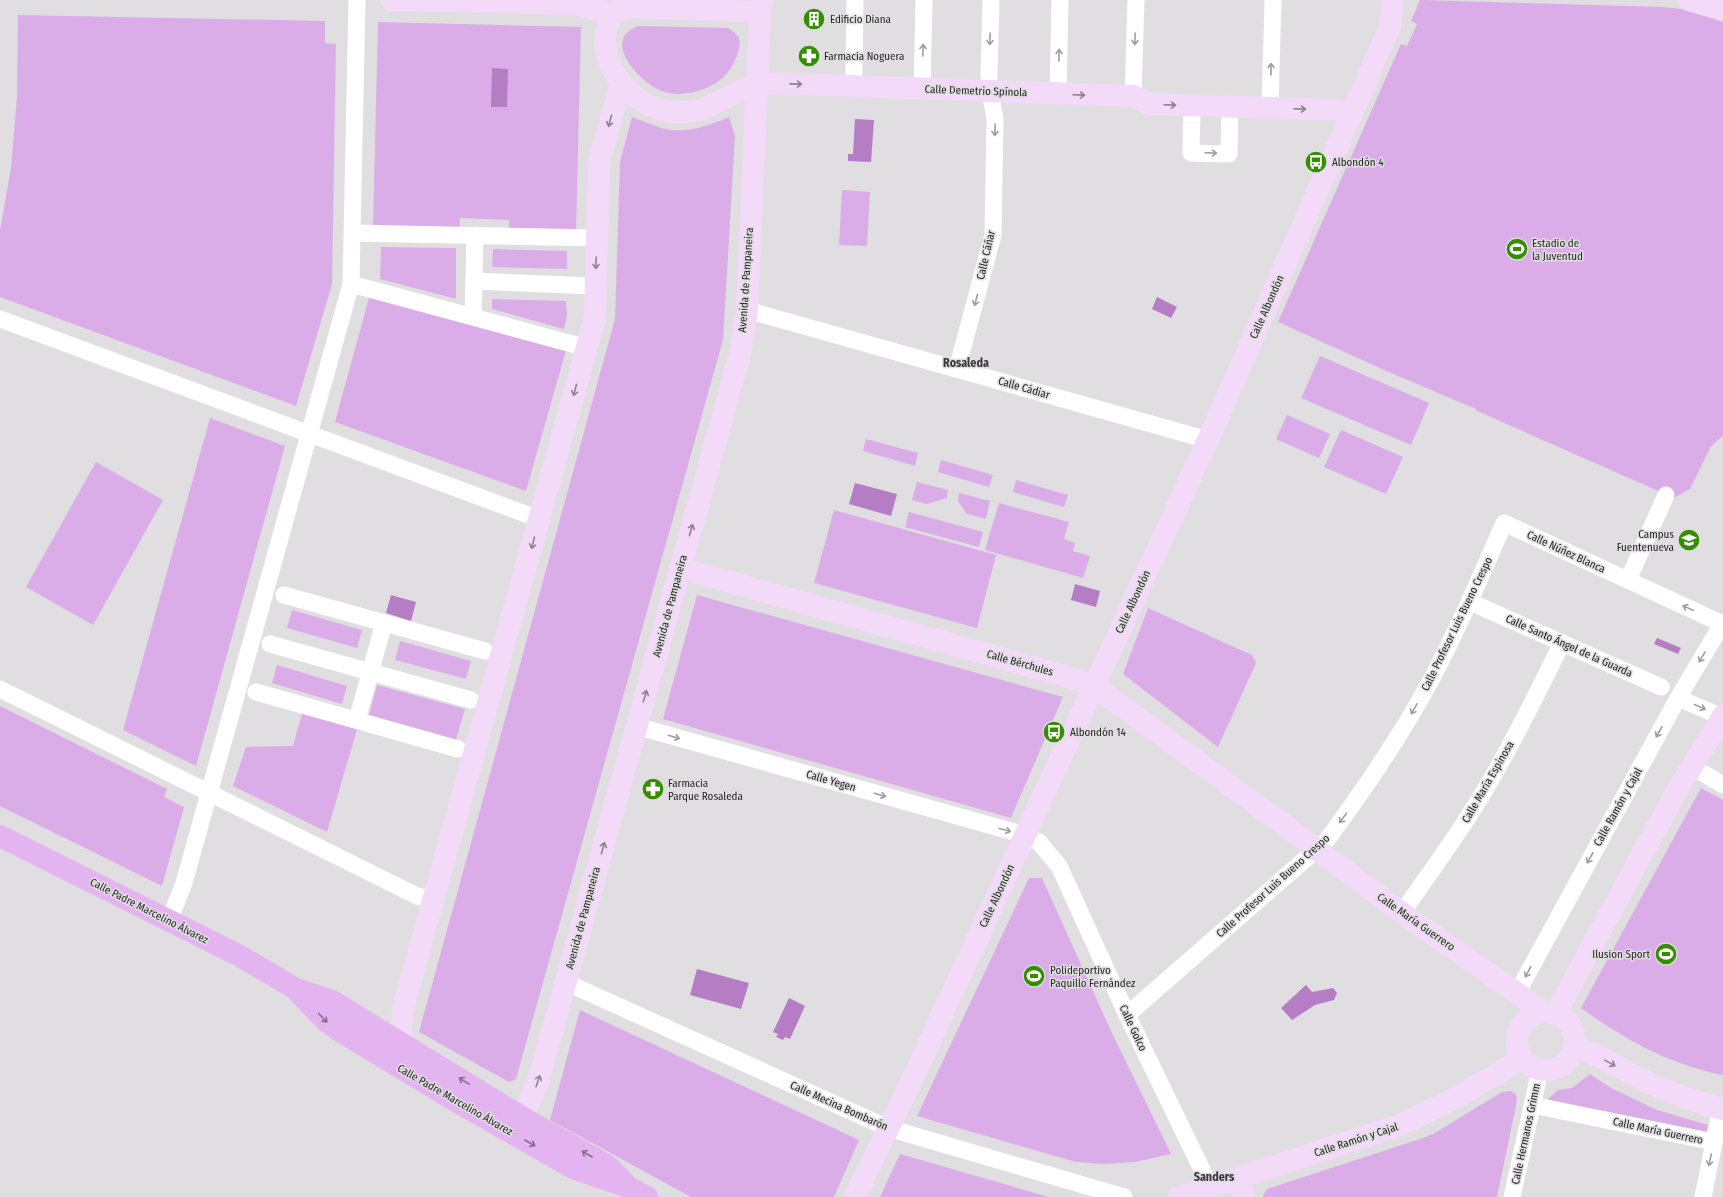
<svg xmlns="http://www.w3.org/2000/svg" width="1723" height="1197" font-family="'Fira Sans Condensed',sans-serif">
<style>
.green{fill:#dbade8}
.water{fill:#b57dc4}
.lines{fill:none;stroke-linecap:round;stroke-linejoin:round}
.street{stroke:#fff;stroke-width:17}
.secondary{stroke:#f2daf8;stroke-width:22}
.primary{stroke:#e4b4f1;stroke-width:22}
.oneway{stroke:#9e9e9e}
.oneway2{stroke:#8d8090}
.oneway3{stroke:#866e8c}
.labels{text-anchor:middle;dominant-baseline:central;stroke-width:3;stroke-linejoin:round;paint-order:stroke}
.poi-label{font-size:11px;fill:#282728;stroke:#e0dee1;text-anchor:start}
.street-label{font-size:11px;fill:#282728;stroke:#e0dee1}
.neighbourhood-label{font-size:12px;font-weight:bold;fill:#3a383a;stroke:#e0dee1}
</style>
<rect width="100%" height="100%" fill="#e0dee1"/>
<g class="green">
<path d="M1420 0 1664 7 1682 9 1723 22V436L1711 446 1690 489 1674 498 1475 410 1476 409 1391 373 1278 322 1400 46 1401 44 1407 46 1417 24 1411 21Z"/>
<path d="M18 15 325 21V43L336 44 332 284 296 406 0 297V231L11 168 17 97Z"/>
<path d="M378 22 581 27 576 234 509 232V220L460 218 459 231 373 229Z"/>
<path d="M638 26 728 28C742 36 742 43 736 58 731 72 718 84 704 89 690 94 676 96 662 91 640 83 600 40 638 26Z"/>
<path d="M632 117C644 121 658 128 671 130 692 132 710 125 729 117L735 136 723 340 516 1079 509 1082 419 1032 615 319 620 162Z"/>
<path d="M842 190 870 192 867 246 839 245Z"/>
<path d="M381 247 456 248V299L380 279Z"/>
<path d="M493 249 567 251V269L492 267Z"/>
<path d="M370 294 567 347 526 491 335 422Z"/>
<path d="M492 299 566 301 567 316 564 329 492 309Z"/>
<path d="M1320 356 1429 403 1411 445 1301 398Z"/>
<path d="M1287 415 1330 434 1319 458 1276 439Z"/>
<path d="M210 418 285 446 196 766 123 730Z"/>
<path d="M1341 430 1403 457 1386 494 1324 467Z"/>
<path d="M866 439 918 453 915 466 863 451Z"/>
<path d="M941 460 993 475 989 487 938 472Z"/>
<path d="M96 462 163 500 93 625 26 587Z"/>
<path d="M1016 480 1068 495 1064 507 1013 492Z"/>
<path d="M917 482 948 490 947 498 927 504 912 500Z"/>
<path d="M959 493 990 501 986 519 967 514 958 501Z"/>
<path d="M999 503 1069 522 1064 539 1075 543 1073 551 1090 556 1083 578 985 550Z"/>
<path d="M834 510 996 555 977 628 814 583Z"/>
<path d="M909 512 983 532 979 547 905 527Z"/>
<path d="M697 595 1063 697 1011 818 663 719Z"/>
<path d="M1148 608 1252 655 1256 663 1218 747 1123 674Z"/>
<path d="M292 610 362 630 357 648 287 628Z"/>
<path d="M400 641 471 661 466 679 395 660Z"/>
<path d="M277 665 347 686 342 704 272 683Z"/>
<path d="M377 685 465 709 455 743 368 719Z"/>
<path d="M0 706 167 789 164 797 184 807 162 886 0 806Z"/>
<path d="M303 710 358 726 327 832 233 786 246 747 293 746Z"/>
<path d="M1701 788 1723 800V1075C1670 1065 1624 1039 1581 1008Z"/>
<path d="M1029 878H1042L1111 1031 1171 1154 1135 1162 1104 1164 1076 1162 917 1116Z"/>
<path d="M580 1010 859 1140 834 1197H691L550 1120Z"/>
<path d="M1590 1074 1611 1088 1657 1110 1708 1125 1706 1133 1547 1100 1558 1090 1572 1088Z"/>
<path d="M1510 1091 1515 1093 1517 1098 1516 1106 1497 1197H1264L1263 1195 1267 1189 1420 1139 1433 1134 1502 1092Z"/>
<path d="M900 1154 1049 1197H880Z"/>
</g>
<g class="water">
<path d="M492 68 508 69 507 107H491Z"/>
<path d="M855 119 874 120 871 162 848 161V154H853Z"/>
<path d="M1157 297 1177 307 1171 318 1152 309Z"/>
<path d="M855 483 897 494 891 516 849 504Z"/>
<path d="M1075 584 1100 591 1096 607 1071 600Z"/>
<path d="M391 595 416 602 411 621 386 613Z"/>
<path d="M1657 638 1681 648 1678 654 1654 644Z"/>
<path d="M697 969 749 983 741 1009 690 995Z"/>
<path d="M1306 985 1312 992 1333 988 1337 993 1334 1000 1315 1005 1292 1020 1281 1008Z"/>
<path d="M789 998 805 1006 790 1039 785 1037 783 1040 776 1037 778 1034 773 1032Z"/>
</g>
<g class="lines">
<g class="street">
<path d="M854 73 855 0"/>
<path d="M922 89 924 0"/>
<path d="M1058 94 1060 0"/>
<path d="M1133 96 1136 0"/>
<path d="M1192 106 1191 153 1229 154 1230 107"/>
<path d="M1270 108 1273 0"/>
<path d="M353 233 597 238"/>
<path d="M474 281 595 286"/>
<path d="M351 284 587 348"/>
<path d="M747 310 1208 440"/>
<path d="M473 317 475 235"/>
<path d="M0 319 539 519"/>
<path d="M957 369 993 235 995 119 990 91 989 77 991 0"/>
<path d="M1628 580 1666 495"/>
<path d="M284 595 485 651"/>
<path d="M1477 605 1661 687"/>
<path d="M270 644 471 700"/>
<path d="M0 689 417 896 434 900"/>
<path d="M256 692 458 749"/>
<path d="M1678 698 1722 717"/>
<path d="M357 720 384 623"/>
<path d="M636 726 1014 832 1039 842 1059 866 1127 1015 1206 1178 1209 1187"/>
<path d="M1691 766 1723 785"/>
<path d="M1402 913C1433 868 1466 824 1493 776 1518 733 1540 688 1562 643"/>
<path d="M169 921 184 883 351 284 357 0"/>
<path d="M565 982 888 1128 1124 1197"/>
<path d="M1517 993 1678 698 1722 624"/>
<path d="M1127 1015 1325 842 1332 833C1368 784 1402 734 1431 680 1458 629 1481 576 1504 523L1723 624"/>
<path d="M1532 1105 1714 1142"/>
<path d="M1512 1197 1540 1070"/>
<path d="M1703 1197 1721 1108"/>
</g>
<g class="secondary">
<path d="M391 0 576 4 610 13 631 7 760 12"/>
<path d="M1689 0 1723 9"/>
<path d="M610 13C609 22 605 33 605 43 609 82 645 115 685 112 712 111 731 91 756 85 767 82 781 84 793 84L1133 96 1149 104 1337 110 1353 113"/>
<path d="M680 568 1079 680 1094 686 1287 827 1402 913 1544 1012"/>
<circle cx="1546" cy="1041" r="29"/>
<path d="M1555 1014 1675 794 1723 716"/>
<path d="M400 1042 403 1010 407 994 595 318 599 162 621 83"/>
<path d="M1575 1047C1601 1055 1623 1070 1647 1082 1671 1093 1697 1103 1723 1109"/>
<path d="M520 1116 529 1103 538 1082 740 354 747 310 760 12 762 0"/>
<path d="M1237 1178 1244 1197"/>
<path d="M855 1197 909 1086 1208 440 1390 27 1393 0"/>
<path d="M1179 1197 1398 1126 1450 1101 1510 1066 1521 1057"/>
</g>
<g class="primary">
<path d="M0 836 240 956 296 989 332 1001 520 1116 608 1166 628 1187"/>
<path d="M298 992 327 1022 340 1031 459 1103 573 1168 628 1187 647 1197"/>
</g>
</g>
<defs><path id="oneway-shaft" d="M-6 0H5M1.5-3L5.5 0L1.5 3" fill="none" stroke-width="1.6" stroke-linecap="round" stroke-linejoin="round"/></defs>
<g class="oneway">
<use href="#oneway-shaft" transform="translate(990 39) rotate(92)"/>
<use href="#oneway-shaft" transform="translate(1135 39) rotate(91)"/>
<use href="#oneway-shaft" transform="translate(923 50) rotate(-89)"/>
<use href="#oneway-shaft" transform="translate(1059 55) rotate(-89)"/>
<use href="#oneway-shaft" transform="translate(1271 69) rotate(-89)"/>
<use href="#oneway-shaft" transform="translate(995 130) rotate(91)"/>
<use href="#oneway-shaft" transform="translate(1211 153) rotate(2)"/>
<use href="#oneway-shaft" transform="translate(976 300) rotate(105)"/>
<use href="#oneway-shaft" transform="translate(1688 608) rotate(-155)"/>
<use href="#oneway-shaft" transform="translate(1702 657) rotate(121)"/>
<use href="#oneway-shaft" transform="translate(1700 707) rotate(24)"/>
<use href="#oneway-shaft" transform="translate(1414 709) rotate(120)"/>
<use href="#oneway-shaft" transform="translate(1659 732) rotate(119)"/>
<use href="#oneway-shaft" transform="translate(674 737) rotate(16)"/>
<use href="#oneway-shaft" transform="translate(880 795) rotate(16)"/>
<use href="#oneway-shaft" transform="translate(1343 818) rotate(126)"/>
<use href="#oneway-shaft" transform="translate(1005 830) rotate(15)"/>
<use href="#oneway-shaft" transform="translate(1590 858) rotate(119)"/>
<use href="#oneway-shaft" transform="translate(1528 972) rotate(118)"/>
<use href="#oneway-shaft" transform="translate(1710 1160) rotate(102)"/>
</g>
<g class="oneway2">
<use href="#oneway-shaft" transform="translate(796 84) rotate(1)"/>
<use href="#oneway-shaft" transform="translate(1079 95) rotate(2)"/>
<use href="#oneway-shaft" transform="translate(1170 105) rotate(2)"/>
<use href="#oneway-shaft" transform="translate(1300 109) rotate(2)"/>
<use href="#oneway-shaft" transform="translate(610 121) rotate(105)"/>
<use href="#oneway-shaft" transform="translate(596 263) rotate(92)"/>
<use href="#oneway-shaft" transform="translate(575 390) rotate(105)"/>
<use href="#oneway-shaft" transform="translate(691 530) rotate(-74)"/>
<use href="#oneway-shaft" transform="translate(533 543) rotate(104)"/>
<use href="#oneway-shaft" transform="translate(645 696) rotate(-74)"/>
<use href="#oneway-shaft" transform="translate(603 848) rotate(-74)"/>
<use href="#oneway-shaft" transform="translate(1610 1063) rotate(29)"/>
<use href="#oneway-shaft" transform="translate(538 1081) rotate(-71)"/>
</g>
<g class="oneway3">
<use href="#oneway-shaft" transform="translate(323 1018) rotate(46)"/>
<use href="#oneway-shaft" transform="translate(464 1081) rotate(-148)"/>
<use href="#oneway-shaft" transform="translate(530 1143) rotate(30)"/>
<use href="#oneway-shaft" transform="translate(587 1154) rotate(-150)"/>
</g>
<defs>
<g id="building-disc" transform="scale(1.15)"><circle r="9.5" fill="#348f00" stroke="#e0dee1"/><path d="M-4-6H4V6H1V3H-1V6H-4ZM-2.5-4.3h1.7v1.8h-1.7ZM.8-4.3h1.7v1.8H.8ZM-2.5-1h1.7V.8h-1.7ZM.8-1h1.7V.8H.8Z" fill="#fff"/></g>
<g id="pharmacy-disc" transform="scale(1.15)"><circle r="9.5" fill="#348f00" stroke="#e0dee1"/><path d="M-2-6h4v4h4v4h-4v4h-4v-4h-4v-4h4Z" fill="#fff"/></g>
<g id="bus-disc" transform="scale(1.15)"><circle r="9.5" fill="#348f00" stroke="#e0dee1"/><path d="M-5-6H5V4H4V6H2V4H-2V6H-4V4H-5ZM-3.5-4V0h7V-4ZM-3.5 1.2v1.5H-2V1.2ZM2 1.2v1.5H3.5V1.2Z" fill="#fff"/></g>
<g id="stadium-disc" transform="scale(1.15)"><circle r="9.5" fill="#348f00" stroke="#e0dee1"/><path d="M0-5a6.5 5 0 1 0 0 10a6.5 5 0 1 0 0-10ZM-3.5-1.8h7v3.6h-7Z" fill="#fff"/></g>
<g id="university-disc" transform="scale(1.15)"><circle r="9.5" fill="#348f00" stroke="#e0dee1"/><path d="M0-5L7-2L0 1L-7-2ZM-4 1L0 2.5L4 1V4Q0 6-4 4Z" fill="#fff"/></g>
</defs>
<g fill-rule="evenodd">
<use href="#building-disc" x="814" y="19"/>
<use href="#pharmacy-disc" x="809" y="56"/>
<use href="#bus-disc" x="1316" y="162"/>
<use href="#stadium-disc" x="1517" y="249"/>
<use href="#university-disc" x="1689" y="540"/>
<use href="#bus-disc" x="1054" y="732"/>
<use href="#pharmacy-disc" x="653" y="789"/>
<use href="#stadium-disc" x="1666" y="954"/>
<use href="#stadium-disc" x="1034" y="976"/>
</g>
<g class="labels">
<g class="poi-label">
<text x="830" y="19">Edificio Diana</text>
<text x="824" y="56">Farmacia Noguera</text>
<text x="1332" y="162">Albondón 4</text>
<text x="1532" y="243">Estadio de<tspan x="1532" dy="13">la Juventud</tspan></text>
<text x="1674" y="534" text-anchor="end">Campus<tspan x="1674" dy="13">Fuentenueva</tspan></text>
<text x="1070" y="732">Albondón 14</text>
<text x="668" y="783">Farmacia<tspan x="668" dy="13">Parque Rosaleda</tspan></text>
<text x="1650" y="954" text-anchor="end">Ilusion Sport</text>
<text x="1050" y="970">Polideportivo<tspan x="1050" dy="13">Paquillo Fernández</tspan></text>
</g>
<g class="street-label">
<text transform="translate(976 91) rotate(2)">Calle Demetrio Spínola</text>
<text transform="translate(986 255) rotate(-77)">Calle Cáñar</text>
<text transform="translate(746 280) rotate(-86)">Avenida de Pampaneira</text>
<text transform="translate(1267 307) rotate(-66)">Calle Albondón</text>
<text transform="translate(1024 388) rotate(16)">Calle Cádiar</text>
<text transform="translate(1566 552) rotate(25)">Calle Núñez Blanca</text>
<text transform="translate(1133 602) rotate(-65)">Calle Albondón</text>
<text transform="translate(670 606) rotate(-75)">Avenida de Pampaneira</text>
<text transform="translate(1457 624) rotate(-64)">Calle Profesor Luis Bueno Crespo</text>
<text transform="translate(1569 646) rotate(24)">Calle Santo Ángel de la Guarda</text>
<text transform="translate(1020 663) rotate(16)">Calle Bérchules</text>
<text transform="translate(831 781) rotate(16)">Calle Yegen</text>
<text transform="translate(1488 782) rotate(-60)">Calle María Espinosa</text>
<text transform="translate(1618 807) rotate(-61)">Calle Ramón y Cajal</text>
<text transform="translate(1273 886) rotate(-42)">Calle Profesor Luis Bueno Crespo</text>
<text transform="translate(997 896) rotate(-65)">Calle Albondón</text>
<text transform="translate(149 911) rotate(27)">Calle Padre Marcelino Álvarez</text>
<text transform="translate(583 918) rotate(-75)">Avenida de Pampaneira</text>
<text transform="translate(1416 922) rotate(35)">Calle María Guerrero</text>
<text transform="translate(1133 1028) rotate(65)">Calle Golco</text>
<text transform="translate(455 1100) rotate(30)">Calle Padre Marcelino Álvarez</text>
<text transform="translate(839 1106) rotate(24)">Calle Mecina Bombarón</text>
<text transform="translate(1658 1131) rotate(12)">Calle María Guerrero</text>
<text transform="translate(1526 1134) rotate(-78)">Calle Hermanos Grimm</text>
<text transform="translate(1356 1140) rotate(-18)">Calle Ramón y Cajal</text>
</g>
<g class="neighbourhood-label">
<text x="966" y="363">Rosaleda</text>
<text x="1214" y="1177">Sanders</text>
</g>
</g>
</svg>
